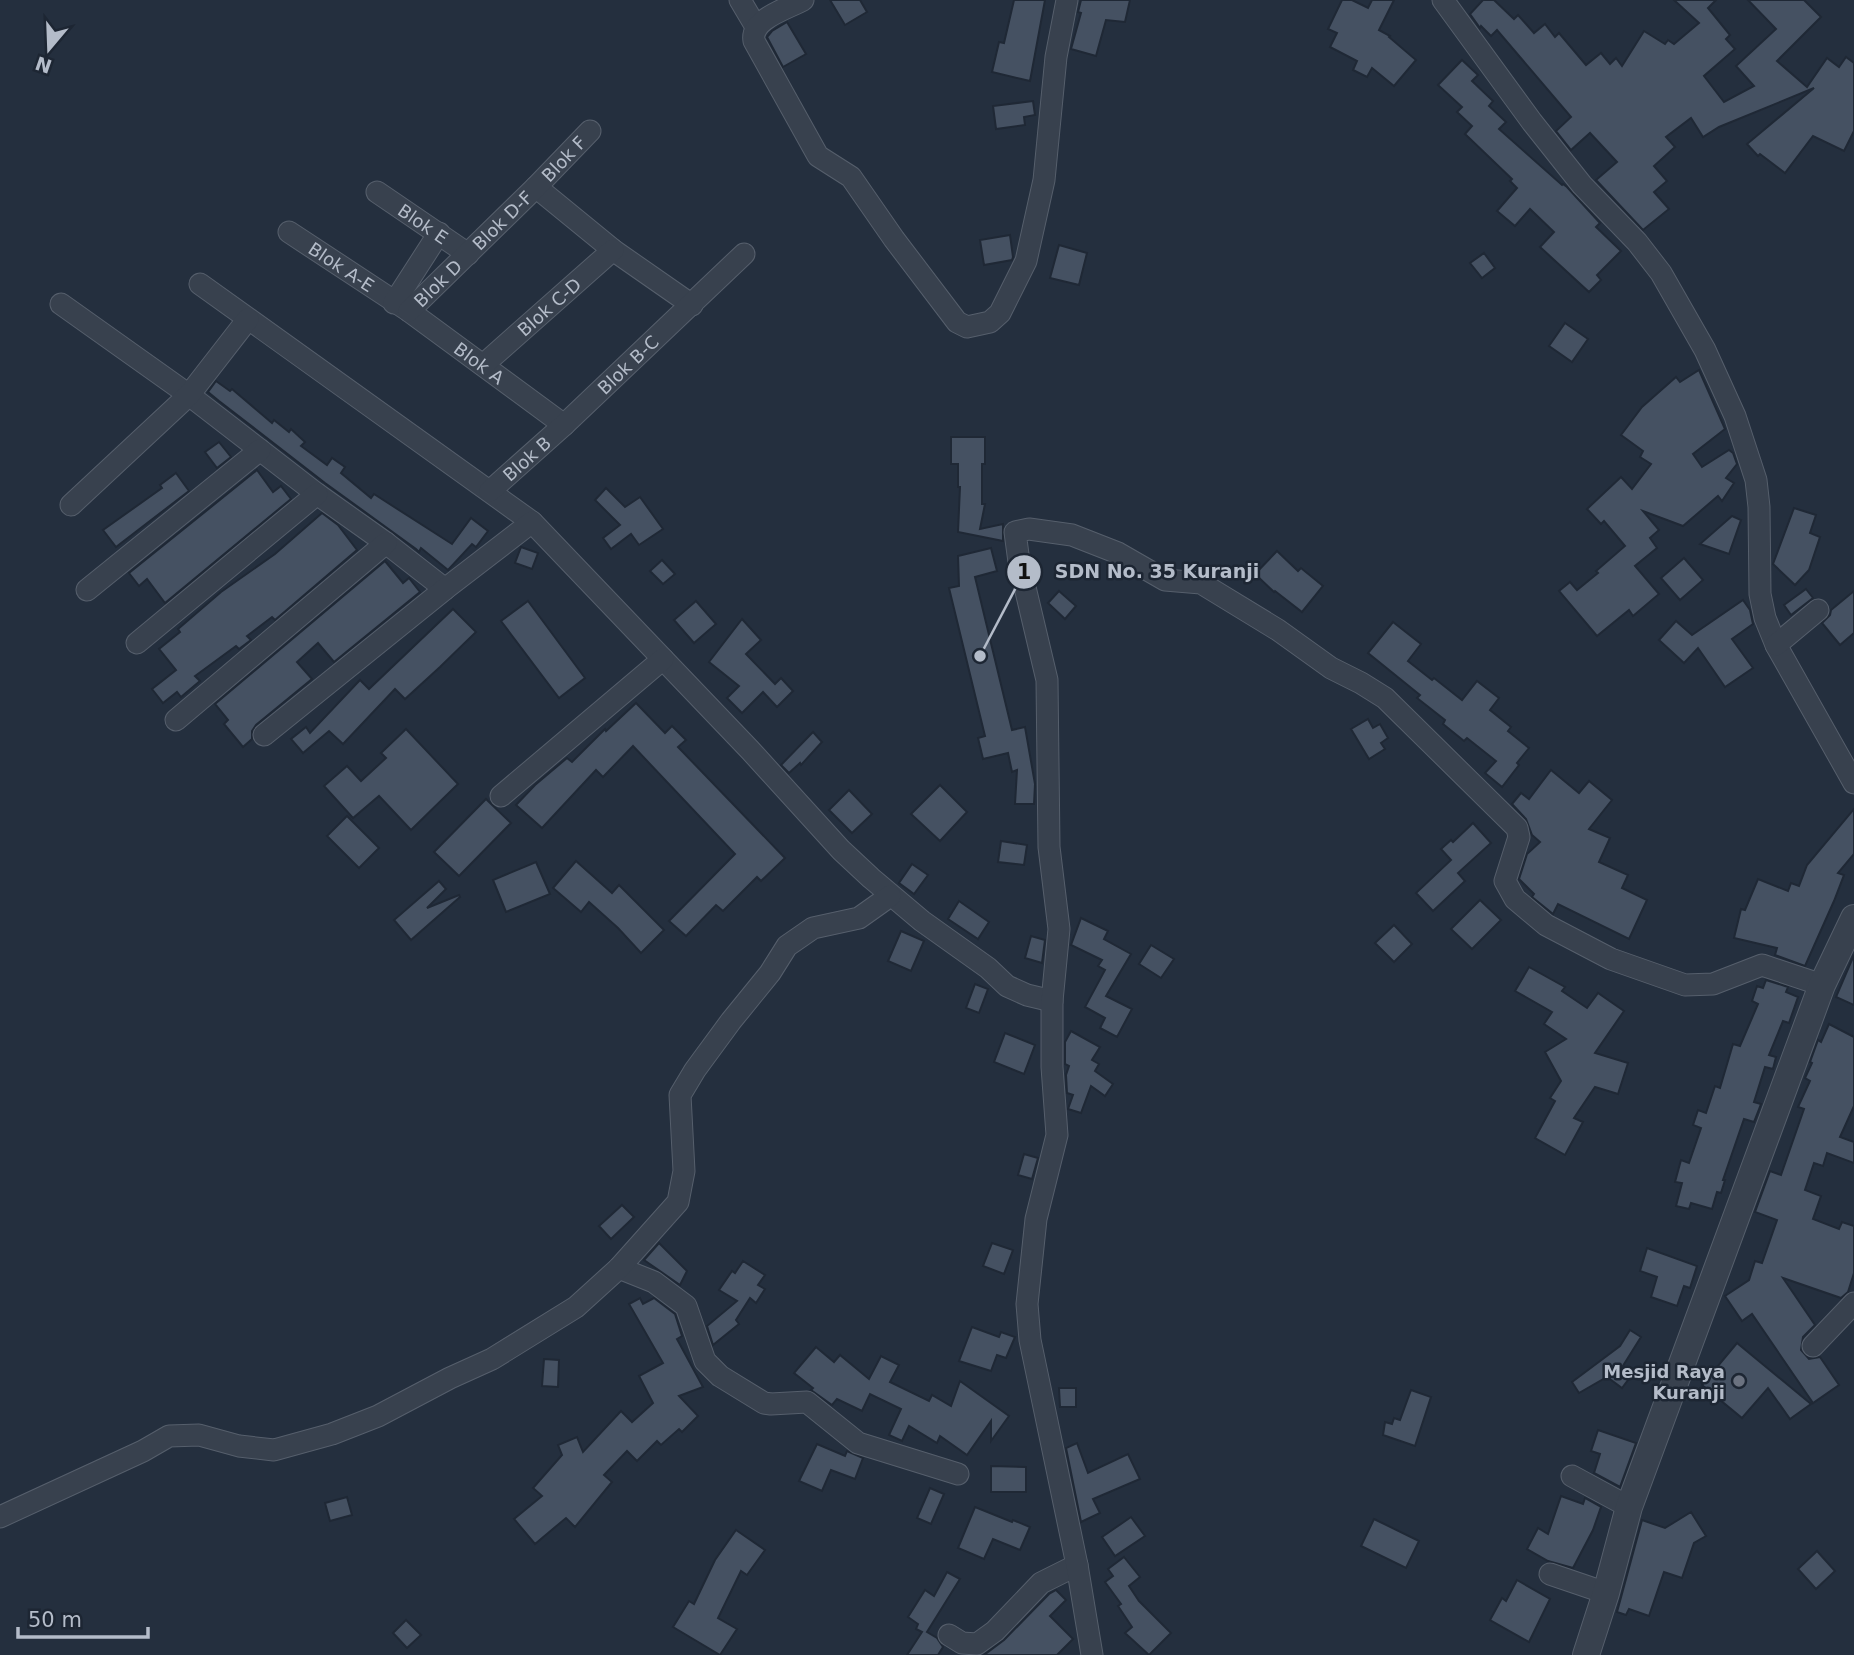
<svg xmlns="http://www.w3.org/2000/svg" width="1854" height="1655" font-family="'DejaVu Sans',sans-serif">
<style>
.building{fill:#455162;stroke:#1f2835;stroke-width:2}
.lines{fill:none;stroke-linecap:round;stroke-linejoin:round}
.minor-casing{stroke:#565f6c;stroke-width:23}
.tertiary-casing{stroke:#565f6c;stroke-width:28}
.minor{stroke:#38414e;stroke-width:21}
.tertiary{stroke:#38414e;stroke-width:26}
.worship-dot{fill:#6b7280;stroke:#1d2633;stroke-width:2.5}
.labels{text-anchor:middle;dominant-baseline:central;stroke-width:5;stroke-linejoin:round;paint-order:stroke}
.street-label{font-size:18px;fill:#b4bcc9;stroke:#1d2633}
.poi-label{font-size:18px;font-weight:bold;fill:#b4bcc9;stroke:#1d2633;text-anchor:end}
.leader{fill:none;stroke:#b4bcc9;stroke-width:2.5}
.callout-dot{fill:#b4bcc9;stroke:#1d2633;stroke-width:2.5}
.mark-label{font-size:21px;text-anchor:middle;font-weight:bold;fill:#111}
.callout-label{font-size:19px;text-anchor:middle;font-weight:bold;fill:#b4bcc9;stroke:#1d2633;stroke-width:5;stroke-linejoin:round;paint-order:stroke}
</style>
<rect width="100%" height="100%" fill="#242f3e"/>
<g class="building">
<path d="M830 0H860L867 12 845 25Z"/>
<path d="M1014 0H1045L1030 81 992 72 999 42 1004 43Z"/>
<path d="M1081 0H1130L1125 22 1106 20 1096 56 1071 49 1081 13 1078 12Z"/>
<path d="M1342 0H1352L1368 8 1372 0H1394L1379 30 1390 36 1389 37 1416 60 1394 86 1372 68 1367 77 1353 70 1357 61 1330 47 1337 33 1328 29Z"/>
<path d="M1483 0H1494L1514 19 1518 15 1534 33 1545 24 1555 37 1559 33 1586 65 1601 53 1610 64 1616 58 1622 66 1644 31 1665 44 1668 40 1674 44 1699 23 1674 0H1716L1708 8 1730 35 1726 39 1735 49 1704 76 1724 102 1754 86 1736 66 1776 29 1748 0H1804L1821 17 1777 61 1807 87 1827 58 1839 67 1846 57 1854 63V131L1844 151 1813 136 1785 173 1760 154 1758 156 1747 144 1814 88 1719 127 1703 137 1691 118 1666 137 1675 147 1654 166 1667 181 1654 192 1669 209 1643 230 1596 180 1617 162 1590 133 1571 150 1556 131 1571 117 1497 30 1491 36 1481 26 1480 28 1470 14Z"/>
<path d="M787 22 806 54 783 67 767 37 772 31Z"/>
<path d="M1462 60 1478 75 1472 81 1493 101 1489 106 1506 122 1499 129 1562 185 1563 184 1567 187 1600 223 1596 227 1621 251 1597 275 1601 280 1589 292 1540 247 1554 232 1530 209 1515 226 1497 211 1517 188 1510 181 1512 179 1465 134 1472 126 1457 112 1462 107 1438 85Z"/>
<path d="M1033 101 1035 115 1024 117 1025 125 996 129 993 106Z"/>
<path d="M1010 235 1013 257 1012 260 984 265 980 240Z"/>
<path d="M1059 245 1087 253 1079 285 1050 278Z"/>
<path d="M1484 253 1495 268 1482 278 1470 263Z"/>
<path d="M1565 323 1588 339 1572 362 1549 346Z"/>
<path d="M1699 370 1725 429 1693 454 1702 467 1729 450 1733 453 1737 464 1726 478 1734 483 1722 501 1718 496 1683 526 1643 511 1659 530 1650 538 1657 548 1635 566 1659 594 1633 616 1629 610 1597 636 1559 591 1570 582 1577 590 1598 573 1596 571 1625 546 1604 521 1601 524 1587 509 1621 477 1632 489 1651 464 1640 457 1643 451 1621 435 1642 407 1676 377 1680 382Z"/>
<path d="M216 381 230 391 232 389 272 423 274 420 289 432 291 429 305 442 301 446 327 465 332 458 345 467 341 473 371 498 374 494 452 544 471 518 488 531 476 547 472 544 448 570 421 548 419 552 416 549 325 483 219 401 208 392Z"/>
<path d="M951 437H985V464H982V504H985L980 529 1003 524V541L958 532 960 487H958V464H951Z"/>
<path d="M219 442 231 457 217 468 205 452Z"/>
<path d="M257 470 273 492 281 486 291 499 165 603 147 579 139 586 129 573Z"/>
<path d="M176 473 189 491 116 547 103 530 162 488 160 485Z"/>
<path d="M606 488 625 507 640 497 663 529 639 545 631 534 611 549 603 538 620 525 595 500Z"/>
<path d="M1794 508 1816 515 1810 533 1820 537 1809 570 1795 585 1773 564Z"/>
<path d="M322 513 338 525 357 550 275 620 272 617 247 636 251 640 239 649 236 646 195 676 200 681 181 697 177 692 163 703 152 689 176 670 159 649 180 632 178 629 221 592 275 554Z"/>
<path d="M1732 516 1741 520 1729 554 1700 544Z"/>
<path d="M521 547 538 553 532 569 515 563Z"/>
<path d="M991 548 997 571 975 577 1012 730 1025 727 1035 784 1034 804H1015L1017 770 1012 772 1008 753 983 759 978 738 985 736 949 588 959 586 958 556Z"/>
<path d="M1277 551 1298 571 1301 568 1323 586 1302 612 1275 591 1274 592 1255 574Z"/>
<path d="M1684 558 1703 580 1680 600 1661 578Z"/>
<path d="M662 560 675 574 663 584 650 571Z"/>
<path d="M385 561 403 583 409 578 420 592 334 662 318 643 297 662 312 679 256 725 252 731V739L243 747 224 724 228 720 215 704Z"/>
<path d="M1806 589 1813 598 1791 615 1784 605Z"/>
<path d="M1059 591 1076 606 1065 619 1048 603Z"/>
<path d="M1854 591V633L1840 645 1822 623 1830 615 1831 610Z"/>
<path d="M1743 600 1750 610 1753 624 1732 639 1753 668 1725 687 1698 648 1684 663 1659 640 1676 621 1692 635Z"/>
<path d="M528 601 585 678 559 698 501 621Z"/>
<path d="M696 601 716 624 694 643 674 620Z"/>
<path d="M453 609 476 632 440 667 405 699 395 689 343 744 329 731 303 753 291 739 306 727 310 733 360 680 369 689Z"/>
<path d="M742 619 761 640 746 654 775 684 781 678 793 691 777 707 763 692 742 713 727 698 739 686 709 662Z"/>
<path d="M1393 622 1421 644 1408 661 1432 680 1434 678 1462 700 1477 681 1499 698 1490 710 1511 727 1508 731 1529 748 1517 763 1519 765 1502 787 1485 773 1496 761 1467 738 1464 741 1443 724 1445 720 1417 698 1420 695 1368 653Z"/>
<path d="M636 703 665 733 672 726 686 740 678 747 785 858 761 881 757 877 723 911 716 905 686 936 669 921 735 854 633 746 603 777 596 770 542 828 516 805 535 785 567 758 572 762 605 729 606 731Z"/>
<path d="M1368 719 1373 728 1380 724 1388 738 1381 743 1385 749 1369 759 1351 729Z"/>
<path d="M406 729 458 784 411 830 379 796 353 818 324 786 347 766 361 781 386 758 381 753Z"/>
<path d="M813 732 822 742 801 765 800 763 789 773 781 765Z"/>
<path d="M1551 770 1579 793 1589 781 1612 800 1589 829 1610 838 1599 862 1628 875 1622 888 1647 900 1629 939 1558 904 1553 914 1532 897 1534 894 1519 879 1527 854 1540 842 1532 835 1526 819 1512 804 1521 793 1529 799Z"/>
<path d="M940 785 967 812 940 841 911 814Z"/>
<path d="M849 790 872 814 852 833 829 810Z"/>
<path d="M486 799 511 823 459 876 434 852Z"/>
<path d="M1854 809V854L1838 873 1844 875 1834 901 1805 966 1775 955 1777 948 1734 938 1741 909 1745 910 1758 879 1788 891 1791 883 1799 886 1807 865Z"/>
<path d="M347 816 379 848 359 868 327 836Z"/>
<path d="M1473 823 1491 843 1458 873 1465 881 1433 911 1416 893 1451 860 1441 849 1451 840 1453 842Z"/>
<path d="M1001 841 1027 845 1024 865 998 862Z"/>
<path d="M576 861 612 893 619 885 664 930 641 953 618 928 589 902 581 912 553 888Z"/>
<path d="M536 862 550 894 506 912 493 880Z"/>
<path d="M912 864 928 875 914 894 899 883Z"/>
<path d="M439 881 446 889 427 908 459 895 460 897 411 940 394 920Z"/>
<path d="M1480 900 1501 920 1472 949 1451 929Z"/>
<path d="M959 901 989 922 978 939 948 919Z"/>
<path d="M1081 918 1108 931 1104 939 1131 954 1106 996 1132 1009 1117 1037 1100 1028 1105 1018 1085 1007 1105 970 1098 966 1102 960 1071 945Z"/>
<path d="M1394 925 1412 944 1394 962 1375 943Z"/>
<path d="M901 931 924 941 911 971 888 961Z"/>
<path d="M1031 936 1045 940 1042 963 1025 958Z"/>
<path d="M1151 945 1174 959 1161 978 1139 964Z"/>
<path d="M1854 955V1005L1836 997Z"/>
<path d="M1529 967 1565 987 1562 991 1587 1008 1598 993 1624 1011 1595 1053 1628 1063 1618 1094 1595 1087 1574 1118 1583 1122 1565 1155 1535 1138 1555 1101 1550 1098 1561 1081 1545 1052 1566 1039 1544 1024 1552 1012 1515 991Z"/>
<path d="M1766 980 1788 987 1786 992 1798 997 1789 1023 1783 1021 1769 1055 1776 1057 1773 1069 1765 1067 1754 1102 1761 1104 1754 1122 1744 1119 1723 1180H1725L1721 1193 1717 1192 1712 1209 1691 1203 1689 1209 1676 1206 1682 1183 1675 1182 1681 1160 1689 1163 1701 1128 1693 1125 1698 1110 1706 1113 1715 1086 1720 1088 1733 1044 1740 1046 1758 1004 1752 1001 1757 986 1763 988Z"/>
<path d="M975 984 988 989 979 1013 966 1008Z"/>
<path d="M1829 1024 1854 1037V1106L1840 1137 1854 1142V1163L1827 1153 1823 1166 1814 1163 1805 1190 1821 1196 1813 1219 1839 1229 1842 1222 1854 1226V1273L1848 1292 1841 1298 1783 1278 1815 1325 1803 1337 1801 1350 1809 1359 1820 1357 1839 1385 1813 1403 1752 1314 1742 1321 1725 1296 1749 1280 1755 1261 1762 1263 1777 1220 1755 1212 1770 1171 1781 1175 1804 1109 1798 1107 1810 1081 1805 1078 1812 1063 1810 1062 1818 1040 1821 1042Z"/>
<path d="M1071 1031 1100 1047 1092 1060 1099 1064 1095 1071 1113 1084 1105 1096 1091 1086 1081 1113 1068 1109 1073 1095 1067 1093 1066 1075 1069 1066 1065 1064V1042Z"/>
<path d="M1005 1033 1035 1045 1024 1074 994 1062Z"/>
<path d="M1024 1154 1038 1158 1032 1179 1018 1175Z"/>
<path d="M622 1205 634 1217 611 1239 599 1226Z"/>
<path d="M659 1243 687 1271 680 1285 644 1260Z"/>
<path d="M992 1243 1013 1250 1004 1274 983 1266Z"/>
<path d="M1647 1248 1697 1266 1690 1288 1684 1286 1677 1306 1651 1297 1657 1277 1640 1271Z"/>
<path d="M743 1261 765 1275 758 1285 765 1289 756 1303 750 1298 736 1320 739 1324 713 1345 707 1326 737 1301 719 1290 732 1271 735 1273Z"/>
<path d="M640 1298 643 1304 654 1298 675 1314 682 1336 677 1339 703 1387 679 1396 698 1416 682 1432 679 1429 661 1445 657 1441 637 1461 627 1451 604 1475 612 1482 575 1527 566 1518 535 1544 514 1519 542 1496 533 1488 562 1455 558 1445 577 1437 583 1452 621 1411 632 1422 653 1403 639 1376 663 1363 629 1304Z"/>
<path d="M972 1327 999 1337 1001 1332 1015 1337 1006 1358 997 1355 991 1371 959 1361Z"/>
<path d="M1630 1330 1641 1337 1621 1369 1631 1376 1622 1388 1607 1377 1579 1393 1572 1382 1620 1346Z"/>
<path d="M1737 1343 1777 1376 1811 1404 1790 1419 1768 1388 1742 1418 1702 1385Z"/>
<path d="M816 1347 834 1362 840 1355 869 1379 881 1356 899 1365 890 1382 929 1401 932 1395 951 1406 960 1381 1009 1416 991 1441V1421L967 1455 940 1436 937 1443 909 1426 902 1441 889 1435 901 1409 870 1394 862 1411 837 1399 832 1405 811 1390 813 1388 794 1373Z"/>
<path d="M544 1359 559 1360 558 1387 542 1386Z"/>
<path d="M1059 1388H1076V1407H1060Z"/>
<path d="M1411 1390 1431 1397 1415 1446 1383 1435 1385 1422 1392 1424 1394 1418 1400 1420Z"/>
<path d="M1598 1430 1636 1443 1620 1487 1594 1473 1600 1454 1591 1451Z"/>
<path d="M1077 1443 1088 1473 1128 1454 1140 1479 1093 1499 1100 1513 1081 1522 1066 1448Z"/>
<path d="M817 1444 845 1456 847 1451 863 1458 855 1479 831 1470 822 1491 799 1481Z"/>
<path d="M991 1466 1026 1467V1492H991Z"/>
<path d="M930 1488 944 1494 931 1524 917 1518Z"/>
<path d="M1561 1496 1583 1504 1585 1498 1601 1507 1593 1530 1573 1568 1548 1561 1527 1549 1538 1528 1548 1534Z"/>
<path d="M347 1497 352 1515 330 1521 325 1503Z"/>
<path d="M975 1507 1012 1522 1013 1520 1030 1527 1020 1550 993 1539 984 1559 958 1548Z"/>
<path d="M1691 1512 1706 1536 1694 1543 1682 1578 1664 1572 1649 1616 1629 1609 1626 1615 1617 1612 1642 1520 1665 1528Z"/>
<path d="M1131 1517 1145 1536 1115 1556 1102 1537Z"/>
<path d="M1374 1519 1419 1541 1406 1568 1361 1546Z"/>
<path d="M736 1530 765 1550 747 1575 741 1571 718 1618 737 1629 720 1655 673 1627 689 1601 694 1604 715 1560Z"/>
<path d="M1817 1551 1835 1571 1816 1589 1798 1569Z"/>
<path d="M1124 1557 1140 1577 1129 1586 1139 1601 1171 1633 1149 1655 1125 1633 1132 1627 1118 1606 1121 1604 1105 1582 1113 1576 1108 1569Z"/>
<path d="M947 1572 960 1579 927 1632 937 1638 943 1647 938 1655H907L922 1632 916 1629 918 1624 908 1617 925 1590 934 1596Z"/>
<path d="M1517 1580 1550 1599 1529 1642 1490 1620 1502 1598 1506 1601Z"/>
<path d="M1056 1590 1066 1600 1050 1616 1073 1639 1057 1655H984L1004 1640 1049 1594Z"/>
<path d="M406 1620 421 1635 407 1648 393 1633Z"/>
</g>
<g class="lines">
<g class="minor-casing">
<g id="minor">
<path d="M740 0 756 27"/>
<path d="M803 0C787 9 750 19 754 41L818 156 851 177 894 239 957 322 967 327 990 322 1000 313 1026 261 1044 180 1056 57 1067 0"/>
<path d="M1443 0 1532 122 1582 185 1637 242 1661 273 1705 350 1735 416 1756 480 1759 507 1760 594 1765 618 1776 645 1854 783"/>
<path d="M536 187 613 250 692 305"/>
<path id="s1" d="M377 192 468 254"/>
<path id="s2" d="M289 232 409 311 564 425"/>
<path d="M200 284 532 522"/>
<path d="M394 303 439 233"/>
<path d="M61 304 189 395 317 494 386 543 445 589"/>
<path id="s3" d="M409 311 536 187 590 131"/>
<path id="s4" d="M483 365 613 250"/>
<path id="s5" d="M490 491 564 425 744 254"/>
<path d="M71 505 189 395 248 319"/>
<path d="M87 590 260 450"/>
<path d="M137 643 317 494"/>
<path d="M1776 645 1818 610"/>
<path d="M176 720 386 543"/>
<path d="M264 735 445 589 532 522 750 750 841 850 871 878 922 921 988 968 1007 986 1027 995 1052 1001"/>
<path d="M501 796 663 659"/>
<path d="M619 1268 654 1282 686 1306 705 1361 720 1376 764 1403 771 1404 807 1402 858 1443 958 1474"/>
<path d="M1813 1346 1854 1303"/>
<path d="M1572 1476 1629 1507"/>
<path d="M0 1517 143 1451 169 1436 199 1435 239 1446 274 1450 332 1434 378 1416 450 1378 492 1359 576 1307 619 1268 678 1202 684 1171 680 1095 695 1070 731 1021 770 973 787 946 813 928 859 918 890 896"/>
<path d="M1550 1574 1606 1593"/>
<path d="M949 1635 962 1643 977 1644 995 1631 1041 1583 1077 1565"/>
<path d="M1092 1655 1077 1565 1030 1340 1027 1304 1036 1219 1057 1135 1052 1067V1001L1059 929 1049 847 1047 680 1019 562 1015 532 1029 529 1072 535 1118 553 1165 580 1201 583 1278 630 1331 668 1361 683 1385 698 1517 828 1519 837 1505 881 1515 899 1546 925 1611 959 1685 985 1713 984 1762 965 1822 985"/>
</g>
</g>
<g class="tertiary-casing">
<path id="tertiary" d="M1586 1655 1606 1593 1629 1507 1822 985 1854 918"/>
</g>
<use href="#minor" class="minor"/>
<use href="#tertiary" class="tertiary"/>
</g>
<circle class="worship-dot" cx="1739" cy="1381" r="7"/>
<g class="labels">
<g class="street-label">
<text stroke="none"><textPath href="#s3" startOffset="217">Blok F</textPath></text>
<text stroke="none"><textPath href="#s3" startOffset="130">Blok D-F</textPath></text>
<text stroke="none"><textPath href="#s1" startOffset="56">Blok E</textPath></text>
<text stroke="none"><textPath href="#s2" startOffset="63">Blok A-E</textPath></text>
<text stroke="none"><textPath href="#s3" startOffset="40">Blok D</textPath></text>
<text stroke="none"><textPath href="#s4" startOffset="88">Blok C-D</textPath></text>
<text stroke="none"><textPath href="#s2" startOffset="231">Blok A</textPath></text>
<text stroke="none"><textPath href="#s5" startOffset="187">Blok B-C</textPath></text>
<text stroke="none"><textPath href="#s5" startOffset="49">Blok B</textPath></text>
</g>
<g class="poi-label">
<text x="1725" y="1371">Mesjid Raya<tspan x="1725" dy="21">Kuranji</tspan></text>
</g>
</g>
<path class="leader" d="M980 656L1024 572"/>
<g class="callout-dot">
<circle cx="980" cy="656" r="7"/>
<circle cx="1024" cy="572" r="18"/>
</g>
<g class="mark-label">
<text x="1024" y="579">1</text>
</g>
<g class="callout-label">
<text x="1157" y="578">SDN No. 35 Kuranji</text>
</g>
<g transform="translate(49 49) rotate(199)" stroke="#1d2633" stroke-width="5" paint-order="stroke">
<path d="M0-5L12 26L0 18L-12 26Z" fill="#b4bcc9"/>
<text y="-10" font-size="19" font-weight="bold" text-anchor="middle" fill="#b4bcc9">N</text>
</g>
<path d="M18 1627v10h130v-10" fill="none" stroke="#b4bcc9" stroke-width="3.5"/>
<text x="28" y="1627" font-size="21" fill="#b4bcc9" stroke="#1d2633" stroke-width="5" paint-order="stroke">50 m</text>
</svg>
